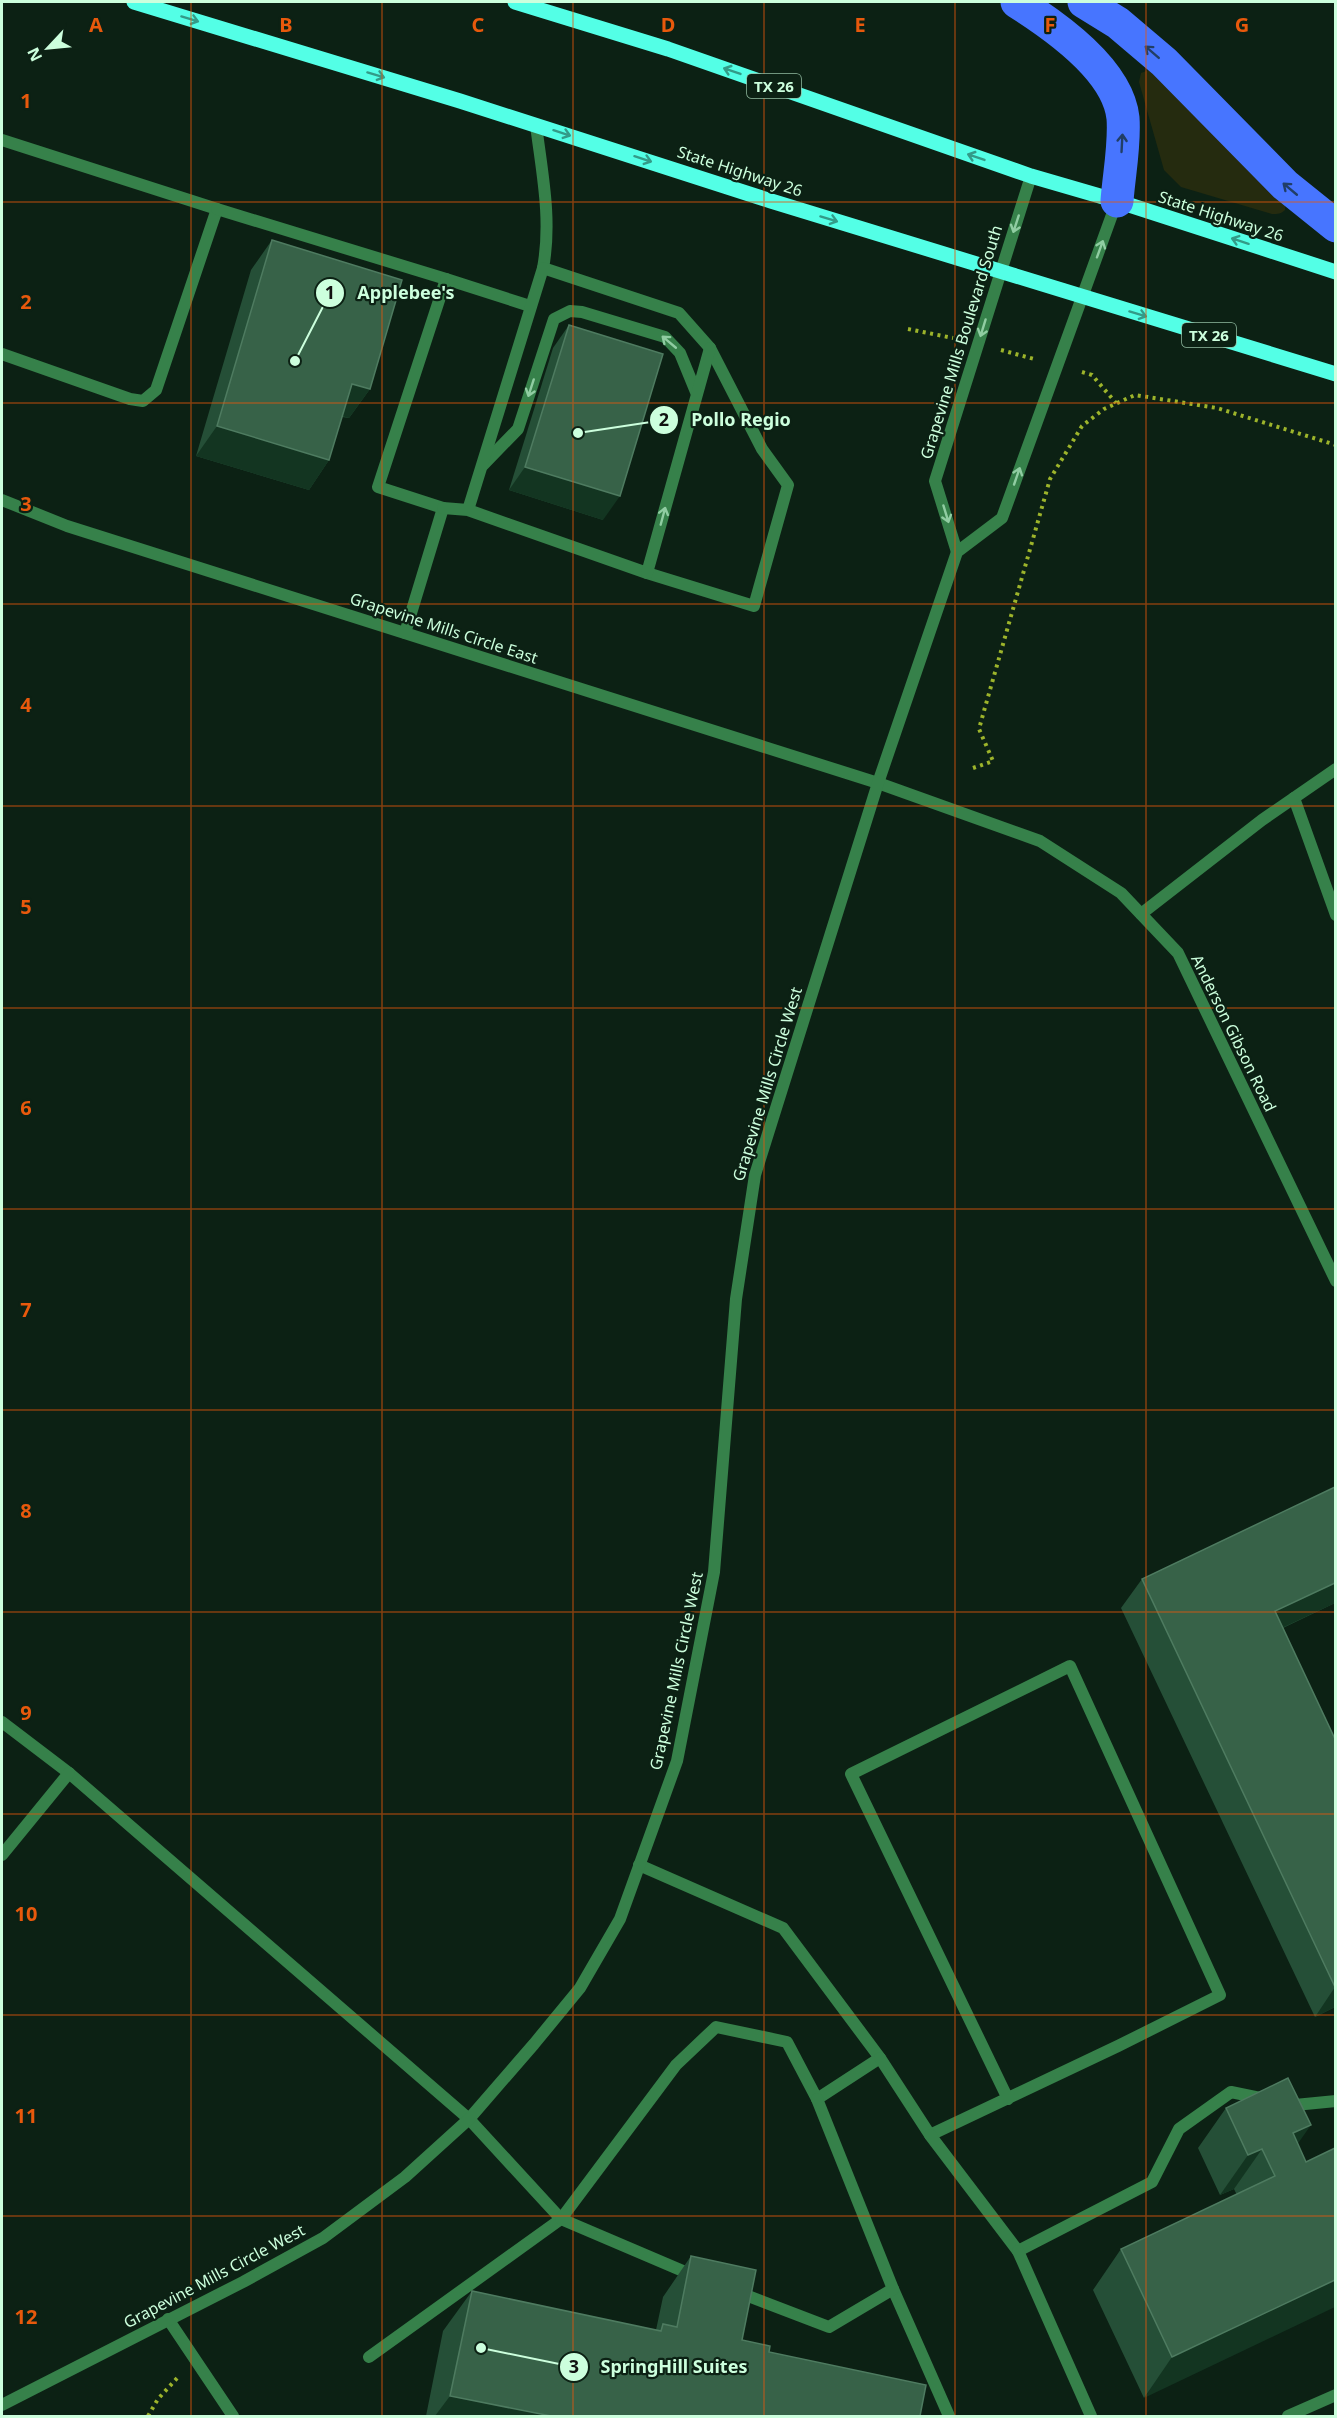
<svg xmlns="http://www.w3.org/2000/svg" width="1337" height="2418" font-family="'Noto Sans',sans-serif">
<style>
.green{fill:#252b0f}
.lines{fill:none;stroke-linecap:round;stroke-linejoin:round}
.path{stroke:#9db42b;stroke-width:4;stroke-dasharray:3 4.5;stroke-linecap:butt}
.service{stroke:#36814a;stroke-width:12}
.minor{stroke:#36814a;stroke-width:12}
.tertiary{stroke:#36814a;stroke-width:12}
.primary{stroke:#53ffe6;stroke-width:15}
.motorway{stroke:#4775ff;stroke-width:33}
.wall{fill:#254f37}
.shaded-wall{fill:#133521}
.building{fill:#376248;stroke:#4e7b60;stroke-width:1.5}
.oneway{stroke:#339b88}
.oneway2{stroke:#213e66}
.oneway3{stroke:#90cda2}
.grid{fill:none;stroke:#e8590c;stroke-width:1.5;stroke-opacity:0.55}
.labels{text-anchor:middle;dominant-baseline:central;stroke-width:4.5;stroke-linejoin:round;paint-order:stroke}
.shield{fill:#0c2114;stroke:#92bca1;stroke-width:1.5}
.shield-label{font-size:15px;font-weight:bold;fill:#cfd}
.street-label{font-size:16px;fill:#cfd;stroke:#0c2114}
.grid-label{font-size:20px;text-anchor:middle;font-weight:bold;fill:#e8590c;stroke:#0c2114;stroke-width:4.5;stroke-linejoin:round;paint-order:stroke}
.leader{fill:none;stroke:#cfd;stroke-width:2}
.callout-dot{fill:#cfd;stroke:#0c2114;stroke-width:2}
.mark-label{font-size:18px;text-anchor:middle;font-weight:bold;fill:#111}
.callout-label{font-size:18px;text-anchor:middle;font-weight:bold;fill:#cfd;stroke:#0c2114;stroke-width:4.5;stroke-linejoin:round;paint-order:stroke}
</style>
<rect width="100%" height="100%" fill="#0c2114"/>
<path class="green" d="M1149 70 1285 202V210C1281 214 1278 214 1272 214L1181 187 1164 170 1139 82 1141 73Z"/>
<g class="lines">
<g class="path">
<path d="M908 329 953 338"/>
<path d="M1001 350 1034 359"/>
<path d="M1082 372 1092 375 1116 403"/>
<path d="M973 768 993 761 979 729 984 711 1050 479 1082 426 1104 409 1135 395 1217 408 1336 445"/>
<path d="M148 2416 158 2399 178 2377"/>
</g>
<g class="service">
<path d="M536 125C542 173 552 220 543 268"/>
<path d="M2 140 217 209 156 390 143 401 130 399 2 354"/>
<path d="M217 209 446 279 378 487 443 508 405 633"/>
<path d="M446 279 530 306"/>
<path d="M483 465 518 429 554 319 570 311 582 312 665 337 680 353 696 392"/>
<path d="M443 508 468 510 647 573 754 606 788 485 762 449 710 348 679 313 543 268 468 510"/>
<path d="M647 573 710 348"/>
<path d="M1294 798 1336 915"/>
<path d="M1141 914 1262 820 1336 769"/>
<path d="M2 1722 69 1773 469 2119 561 2219 369 2357"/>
<path d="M2 1855 69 1773"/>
<path d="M639 1865 783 1928 880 2058 817 2099 787 2042 716 2027 676 2065 561 2219 697 2277"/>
<path d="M880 2058 930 2135 1118 2046 1220 1995 1070 1666 851 1774 1008 2099"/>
<path d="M1285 2103 1295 2105 1336 2101"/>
<path d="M930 2135 1018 2251 1152 2182 1179 2129 1231 2092 1265 2099"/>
<path d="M1018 2251 1091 2416"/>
<path d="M893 2289 949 2416"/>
<path d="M735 2291 829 2327 893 2289 817 2099"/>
<path d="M1288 2416 1336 2395"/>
</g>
<g class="minor">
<path d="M878 783 1040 841 1121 893 1178 953 1336 1281"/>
<path d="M168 2319 233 2416"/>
</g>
<g class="tertiary">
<path d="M2 500 67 526 878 783"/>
<path d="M957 552 935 481 1031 176"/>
<path d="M2 2405 243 2282 323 2238 405 2177 469 2119 534 2044 580 1988 620 1919 677 1761 714 1572 736 1299 755 1175 878 783 957 552 1002 518 1117 201"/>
</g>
<g class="primary">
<path d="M134 2 460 101 771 201 1336 374"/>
<path d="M515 2 668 49 1031 176 1117 201 1336 272"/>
</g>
<g class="motorway">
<path d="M1017 2C1055 26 1118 70 1123 118 1125 145 1119 174 1117 201"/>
<path d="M1084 2 1118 23 1164 62 1285 185 1336 226"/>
</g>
</g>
<g class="wall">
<path d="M272 240 370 389 349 418 342 417 329 460 309 490 196 456 251 270Z"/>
<path d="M569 325 603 520 509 490 553 348Z"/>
<path d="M1335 1487V1603L1283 1628 1335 1739V2007L1315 2017 1121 1608 1142 1579Z"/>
<path d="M1226 2108 1298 2144 1306 2162 1335 2148 1144 2398 1093 2290 1121 2249 1237 2195 1234 2189 1220 2195 1198 2148Z"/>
<path d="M691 2256 742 2340 920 2416H426L443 2331 472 2291 656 2330 663 2297Z"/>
</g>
<g class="shaded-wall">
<path d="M352 384 370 389 349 418 332 413Z"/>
<path d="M217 426 329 460 309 490 196 456Z"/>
<path d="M525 467 620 496 603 520 509 490Z"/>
<path d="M1335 1583V1603L1254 1641 1275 1611Z"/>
<path d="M1335 1987V2007L1315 2017Z"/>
<path d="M1311 2125 1282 2166 1293 2133Z"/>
<path d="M1262 2149 1234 2189 1220 2195 1248 2155Z"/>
<path d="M1335 2280V2307L1144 2398 1172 2357Z"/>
<path d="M450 2396 551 2416H435Z"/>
</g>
<g class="building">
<path d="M272 240 402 280 370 389 352 384 329 460 217 426Z"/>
<path d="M569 325 663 354 620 496 525 467Z"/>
<path d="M1335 1487V1583L1275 1611 1335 1739V1987L1142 1579Z"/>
<path d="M1288 2078 1311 2125 1293 2133 1306 2162 1335 2148V2280L1172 2357 1121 2249 1275 2176 1262 2149 1248 2155 1226 2108Z"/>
<path d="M691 2256 756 2270 742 2340 770 2346 769 2352 926 2385 920 2416H551L450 2396 472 2291 661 2331 663 2324 677 2327Z"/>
</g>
<defs><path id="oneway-shaft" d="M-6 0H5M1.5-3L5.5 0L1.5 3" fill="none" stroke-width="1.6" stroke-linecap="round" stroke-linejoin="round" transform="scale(1.5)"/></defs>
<g class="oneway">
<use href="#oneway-shaft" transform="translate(190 19) rotate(17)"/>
<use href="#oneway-shaft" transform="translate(732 71) rotate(-161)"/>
<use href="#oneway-shaft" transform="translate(376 75) rotate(17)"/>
<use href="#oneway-shaft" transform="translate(562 133) rotate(18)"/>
<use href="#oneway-shaft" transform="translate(976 157) rotate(-161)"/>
<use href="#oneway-shaft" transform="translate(643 159) rotate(18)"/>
<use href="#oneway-shaft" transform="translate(829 219) rotate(17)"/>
<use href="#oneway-shaft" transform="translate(1240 241) rotate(-162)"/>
<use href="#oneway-shaft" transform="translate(1138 314) rotate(17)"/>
</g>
<g class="oneway2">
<use href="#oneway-shaft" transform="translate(1152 52) rotate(-139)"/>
<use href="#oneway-shaft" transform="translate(1122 143) rotate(-87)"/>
<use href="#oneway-shaft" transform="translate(1290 189) rotate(-140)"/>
</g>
<g class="oneway3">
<use href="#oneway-shaft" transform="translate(1016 224) rotate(108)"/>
<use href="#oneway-shaft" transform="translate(1100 249) rotate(-70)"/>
<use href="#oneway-shaft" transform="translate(983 328) rotate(107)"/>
<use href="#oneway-shaft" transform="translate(669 342) rotate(-140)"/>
<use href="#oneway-shaft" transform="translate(531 388) rotate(108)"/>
<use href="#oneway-shaft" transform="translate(1017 476) rotate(-71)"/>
<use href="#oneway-shaft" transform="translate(946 514) rotate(73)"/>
<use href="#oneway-shaft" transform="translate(663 516) rotate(-75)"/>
</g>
<path class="grid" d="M191 2V2416M382 2V2416M573 2V2416M764 2V2416M955 2V2416M1146 2V2416M2 202H1336M2 403H1336M2 604H1336M2 806H1336M2 1008H1336M2 1209H1336M2 1410H1336M2 1612H1336M2 1814H1336M2 2015H1336M2 2216H1336"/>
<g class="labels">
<g class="shield">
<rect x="747" y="74" width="54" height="24" rx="4.5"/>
<rect x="1182" y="323" width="54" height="24" rx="4.5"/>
</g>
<g class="shield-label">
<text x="774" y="86">TX 26</text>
<text x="1209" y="335">TX 26</text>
</g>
<g class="street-label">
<text transform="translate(740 171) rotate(18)">State Highway 26</text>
<text transform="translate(1221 216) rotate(18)">State Highway 26</text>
<text transform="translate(961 342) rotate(-73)">Grapevine Mills Boulevard South</text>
<text transform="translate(444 628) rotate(18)">Grapevine Mills Circle East</text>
<text transform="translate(1234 1033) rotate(64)">Anderson Gibson Road</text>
<text transform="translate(767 1084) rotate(-73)">Grapevine Mills Circle West</text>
<text transform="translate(676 1671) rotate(-78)">Grapevine Mills Circle West</text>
<text transform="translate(214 2276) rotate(-28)">Grapevine Mills Circle West</text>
</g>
</g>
<g class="grid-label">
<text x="96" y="32">A</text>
<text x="286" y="32">B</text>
<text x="478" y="32">C</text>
<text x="668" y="32">D</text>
<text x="860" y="32">E</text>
<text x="1050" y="32">F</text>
<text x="1242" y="32">G</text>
<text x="26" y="108">1</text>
<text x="26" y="309">2</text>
<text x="26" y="511">3</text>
<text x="26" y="712">4</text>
<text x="26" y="914">5</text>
<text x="26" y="1115">6</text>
<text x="26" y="1317">7</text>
<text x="26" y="1518">8</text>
<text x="26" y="1720">9</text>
<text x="26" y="1921">10</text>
<text x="26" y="2123">11</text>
<text x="26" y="2324">12</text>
</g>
<path class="leader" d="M295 361L330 293M578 433L664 420M481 2348L574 2367"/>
<g class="callout-dot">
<circle cx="295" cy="361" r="6"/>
<circle cx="578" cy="433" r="6"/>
<circle cx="481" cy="2348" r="6"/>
<circle cx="330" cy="293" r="15"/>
<circle cx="664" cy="420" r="15"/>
<circle cx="574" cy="2367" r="15"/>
</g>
<g class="mark-label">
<text x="330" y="299">1</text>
<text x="664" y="426">2</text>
<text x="574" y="2373">3</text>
</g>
<g class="callout-label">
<text x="406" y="299">Applebee's</text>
<text x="741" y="426">Pollo Regio</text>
<text x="674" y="2373">SpringHill Suites</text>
</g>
<rect width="1337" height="2418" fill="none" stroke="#ccffdd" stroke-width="6"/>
<g transform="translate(48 48) rotate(244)" stroke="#0c2114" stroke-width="4.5" paint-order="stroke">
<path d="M0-4.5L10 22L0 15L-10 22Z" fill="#ccffdd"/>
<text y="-9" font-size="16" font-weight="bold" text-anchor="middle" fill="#ccffdd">N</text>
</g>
</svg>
